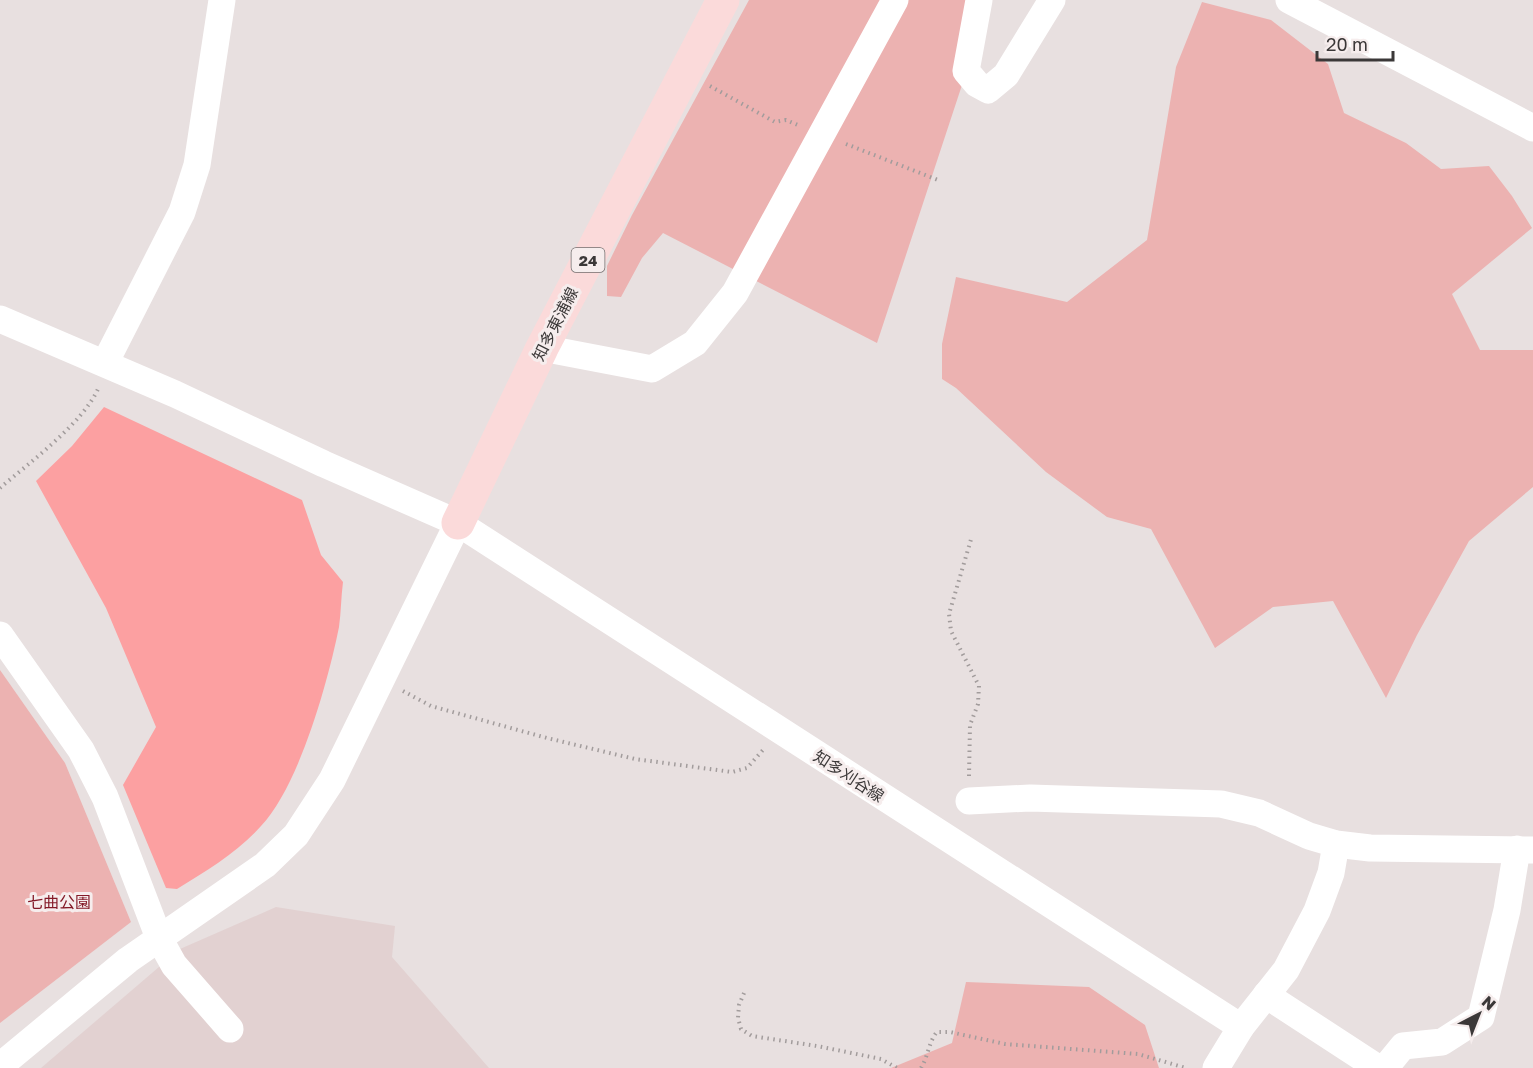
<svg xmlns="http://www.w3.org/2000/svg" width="1533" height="1068" font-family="'Golos Text','Noto Sans JP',sans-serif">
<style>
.built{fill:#e2d1d1}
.green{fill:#ecb2b1}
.water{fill:#fca0a1}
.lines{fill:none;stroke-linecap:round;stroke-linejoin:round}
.path{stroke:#a29c9c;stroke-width:4;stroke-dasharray:1.5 4.5;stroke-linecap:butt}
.minor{stroke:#fff;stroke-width:27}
.major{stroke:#fbdada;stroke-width:33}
.labels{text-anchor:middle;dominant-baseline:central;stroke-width:6;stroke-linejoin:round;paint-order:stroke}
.shield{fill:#f6eded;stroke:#736e6e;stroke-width:1.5}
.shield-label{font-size:15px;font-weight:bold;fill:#3b3838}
.street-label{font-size:16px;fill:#3b3838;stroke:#f6eded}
.park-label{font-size:16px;fill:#841a28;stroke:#f6eded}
</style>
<rect width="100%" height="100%" fill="#e8e0e0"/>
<path class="built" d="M276 907 395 926 392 957 489 1068H41L180 949Z"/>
<g class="green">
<path d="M749 0H990L877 343 663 233 642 258 621 297 607 296V266L632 215Z"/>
<path d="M1202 2 1271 20 1328 64 1344 113 1406 143 1441 169 1489 166 1512 196 1532 228 1452 294 1480 350H1533V487L1469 541 1417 635 1386 698 1333 601 1273 607 1215 648 1151 529 1107 517 1046 472 956 388 942 379V344L956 277 1067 302 1147 240 1176 67Z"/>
<path d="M0 670 65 763 131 922 0 1023Z"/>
<path d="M966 982 1089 987 1145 1025 1159 1068H891L952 1043Z"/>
</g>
<path class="water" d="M104 407 302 500 321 555 343 582C341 597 341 613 339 627 328 682 299 786 261 826 237 853 207 870 177 889L166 888 123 785 156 727 106 608 36 481 72 446Z"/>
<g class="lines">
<g class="path">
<path d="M710 86 775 122 786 120 798 125"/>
<path d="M846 144 938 180"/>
<path d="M0 488C29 463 82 424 98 389"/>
<path d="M403 691 431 706 547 738 635 759 732 772 747 768 763 750"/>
<path d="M969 776 970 725 978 704 979 686 951 631 949 614 972 536"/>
<path d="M744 993 739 1005 738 1018 741 1029 752 1036 817 1046 881 1059 897 1068"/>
<path d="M921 1068C928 1057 929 1041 937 1032H950L1005 1044 1138 1054 1186 1068"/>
</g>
<g class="minor">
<path d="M979 0 966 71 977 84 988 90 1006 75 1052 0"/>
<path d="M1289 0 1533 128"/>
<path d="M0 319 175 394 324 464 458 523 1241 1027"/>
<path d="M542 348 652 369 695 343 735 293 895 0"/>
<path d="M105 363 182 212 197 165 222 0"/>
<path d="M0 635 81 750 105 797 159 938 174 965 230 1029"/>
<path d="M969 801 1030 798 1221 804 1259 813 1309 836 1336 844 1370 848 1533 850"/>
<path d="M1266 995 1378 1068"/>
<path d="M0 1066 128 960 265 865 296 835 332 780 458 523"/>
<path d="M1216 1068 1241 1027 1286 970 1317 911 1331 873 1336 844"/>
<path d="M1385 1068 1403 1046 1442 1042 1481 1017 1507 910 1517 849"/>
</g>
<path class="major" d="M458 523 542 348 723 0"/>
</g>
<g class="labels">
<rect class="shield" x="571.5" y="248" width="33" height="24" rx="4.5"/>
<g class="shield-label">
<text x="588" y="260">24</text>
</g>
<g class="street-label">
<text transform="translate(555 324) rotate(-63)">知多東浦線</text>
<text transform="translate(849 776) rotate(33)">知多刈谷線</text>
</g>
<g class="park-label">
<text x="59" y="902">七曲公園</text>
</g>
</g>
<g transform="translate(1479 1014) rotate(42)" stroke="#f6eded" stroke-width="4.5" paint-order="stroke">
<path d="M0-4.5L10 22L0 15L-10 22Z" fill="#3b3838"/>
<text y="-9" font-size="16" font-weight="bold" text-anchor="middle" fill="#3b3838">N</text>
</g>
<path d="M1317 51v9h76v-9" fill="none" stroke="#3b3838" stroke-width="3"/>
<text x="1326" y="51" font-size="18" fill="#3b3838" stroke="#f6eded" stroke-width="4.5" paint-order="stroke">20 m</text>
</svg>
